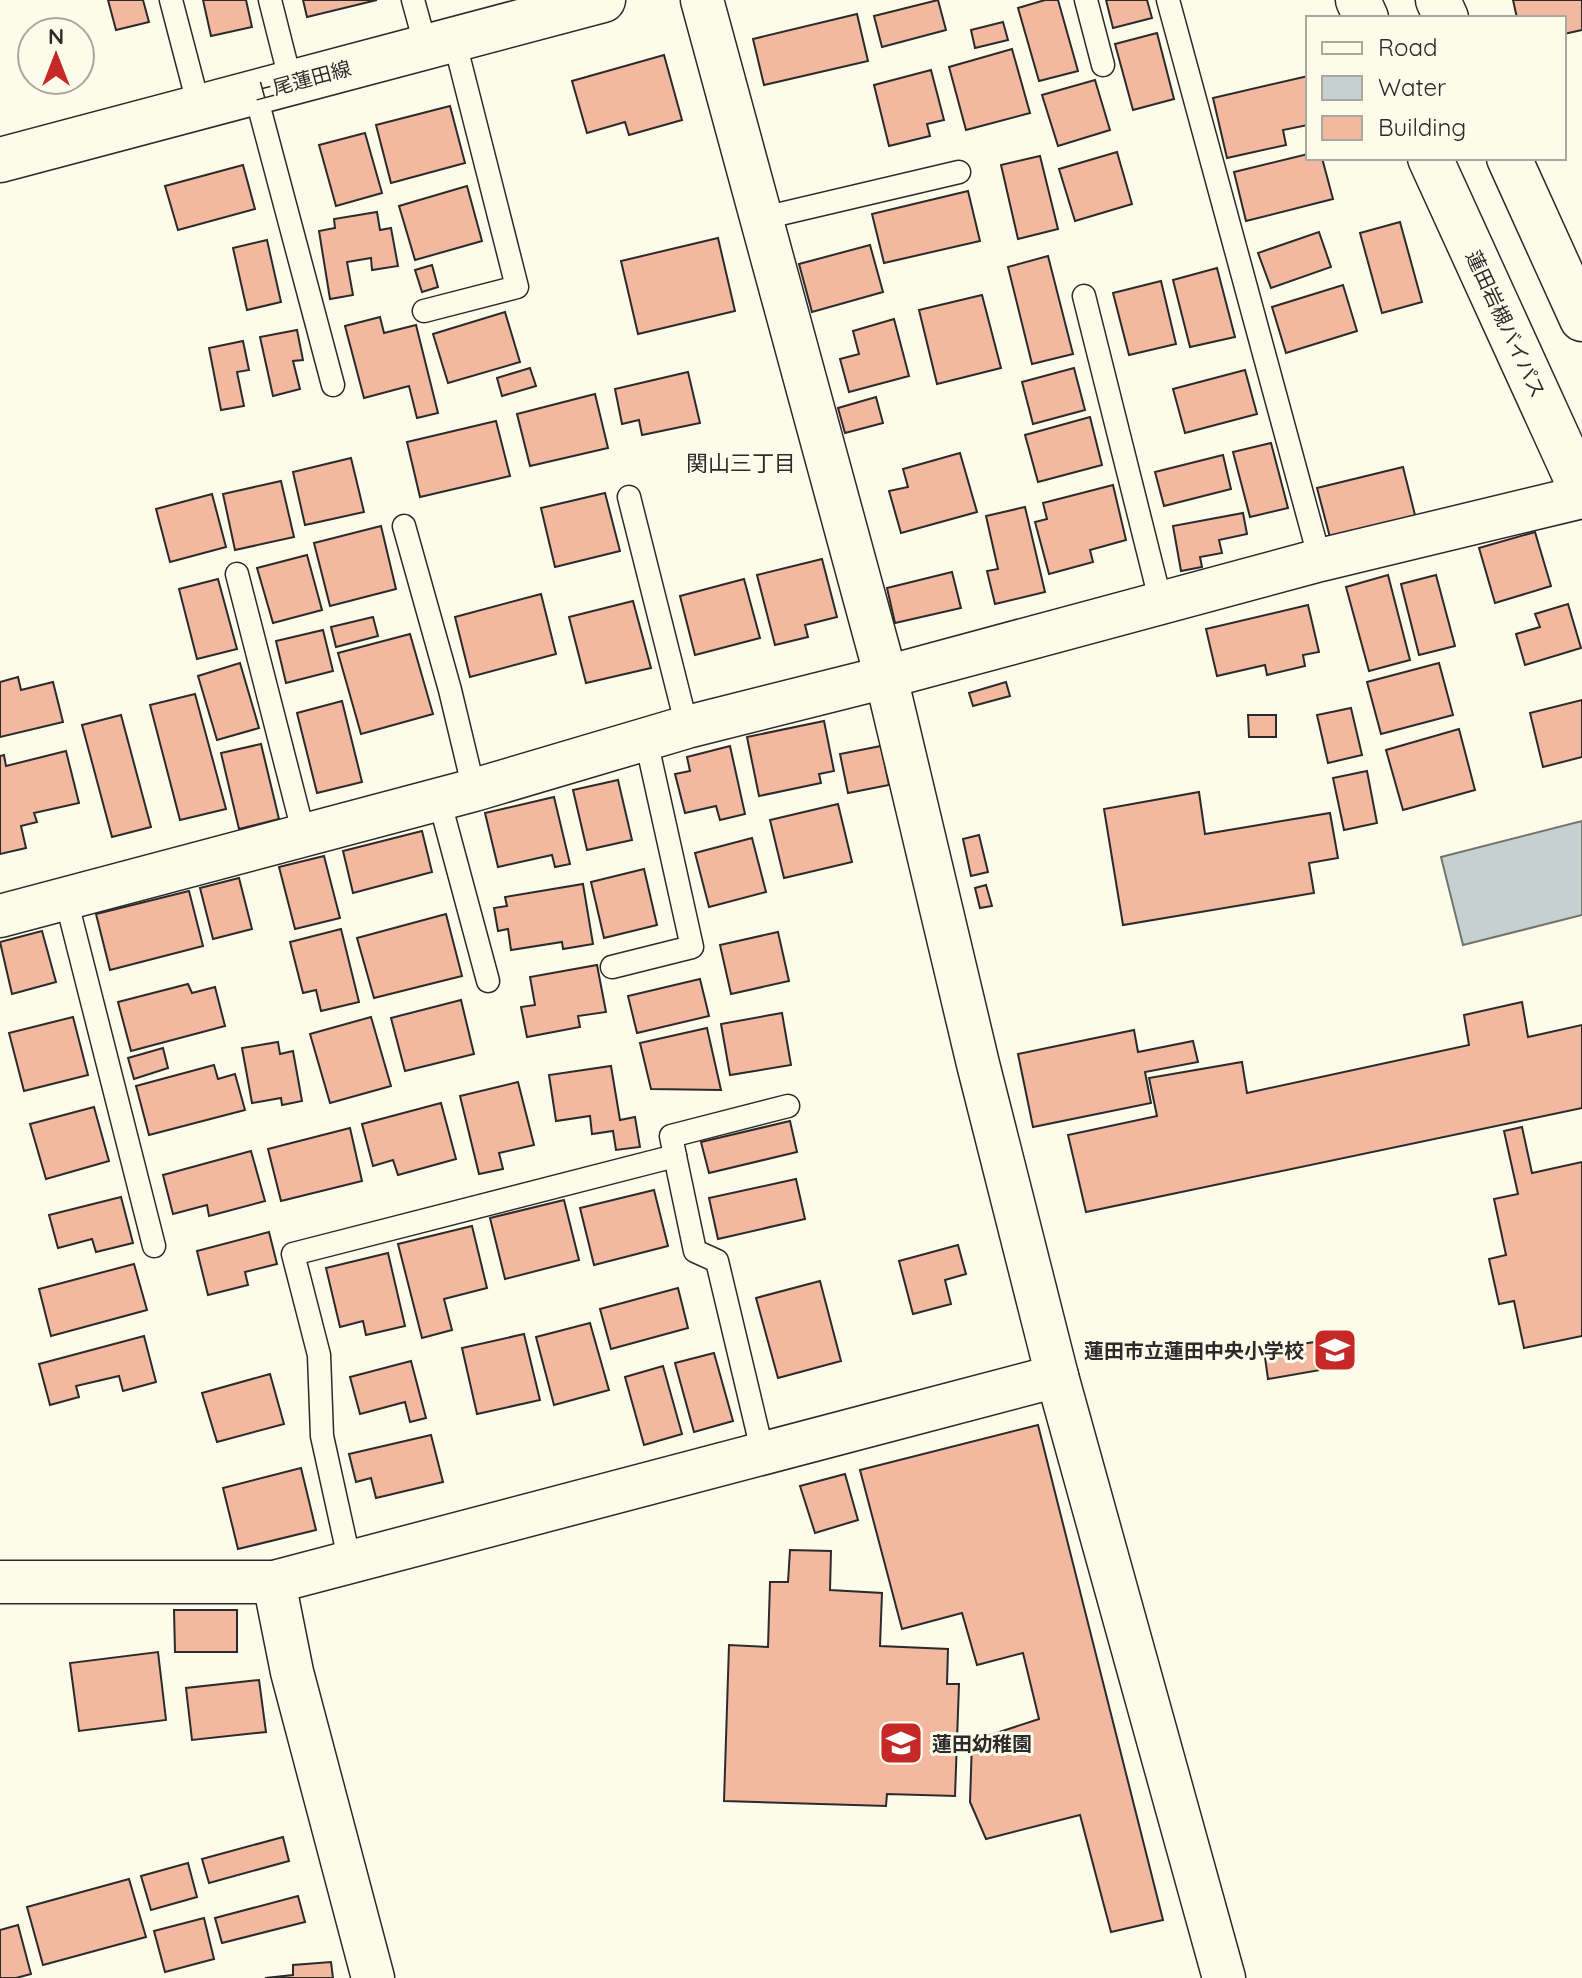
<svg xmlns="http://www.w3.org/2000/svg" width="1582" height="1978" font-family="Quicksand,'Noto Sans JP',sans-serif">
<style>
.water{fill:#c7d0d0;stroke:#74746e;stroke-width:2}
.building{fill:#f2b8a0;stroke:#2b2b2b;stroke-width:2}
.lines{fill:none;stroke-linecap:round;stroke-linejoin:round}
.lane-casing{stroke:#2b2b2b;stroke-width:25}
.street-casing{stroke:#2b2b2b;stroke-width:45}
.secondary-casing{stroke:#2b2b2b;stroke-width:47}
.highway-casing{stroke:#2b2b2b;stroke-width:47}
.lane{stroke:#fdfbea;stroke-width:22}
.street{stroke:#fdfbea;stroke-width:42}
.secondary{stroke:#fdfbea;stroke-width:44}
.highway{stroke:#fdfbea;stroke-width:44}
.labels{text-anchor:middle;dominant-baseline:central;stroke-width:6;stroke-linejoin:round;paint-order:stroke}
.street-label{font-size:20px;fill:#2b2b2b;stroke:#fdfbea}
.poi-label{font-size:20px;font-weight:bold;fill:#2b2b2b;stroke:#fdfbea;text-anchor:end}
.neighbourhood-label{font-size:22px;fill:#2b2b2b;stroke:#fdfbea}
</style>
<rect width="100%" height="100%" fill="#fdfbea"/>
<path class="water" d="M1582 821V915L1463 945 1441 857Z"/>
<g class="building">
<path d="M108 0H143L149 22 116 30Z"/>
<path d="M203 0H246L252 27 211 36Z"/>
<path d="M303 0H377L307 17Z"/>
<path d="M938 0 946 30 882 47 874 16Z"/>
<path d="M1045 0H1058L1078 71 1039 81 1018 8Z"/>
<path d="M1106 0H1147L1152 18 1113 28Z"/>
<path d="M1513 0H1582V30L1564 34V18H1517Z"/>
<path d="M857 14 868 61 764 85 753 39Z"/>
<path d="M1003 22 1008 40 975 48 971 30Z"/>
<path d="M1157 33 1174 99 1133 110 1115 44Z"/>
<path d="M1012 49 1030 113 966 130 949 67Z"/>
<path d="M664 55 682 120 629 135 625 122 587 133 572 81Z"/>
<path d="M931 70 944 120 927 124 930 136 889 146 874 85Z"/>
<path d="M1308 76V125L1283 130 1286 145 1227 158 1213 98Z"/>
<path d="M1095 80 1110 130 1058 146 1042 95Z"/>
<path d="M450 106 465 163 391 183 376 125Z"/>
<path d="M365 133 382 193 336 206 319 145Z"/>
<path d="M1117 152 1132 204 1075 221 1059 169Z"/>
<path d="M1308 154V158H1322L1333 199 1246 221 1234 172Z"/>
<path d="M1040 156 1058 229 1018 239 1001 165Z"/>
<path d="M243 165 255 209 178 230 165 186Z"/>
<path d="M467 186 482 241 415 260 399 206Z"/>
<path d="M968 191 980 241 884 263 872 214Z"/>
<path d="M377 212 380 230 391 228 398 266 372 270 371 258 347 262 353 295 330 299 319 231 335 228 334 219Z"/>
<path d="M1400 222 1422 302 1382 313 1360 233Z"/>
<path d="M1319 232 1331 267 1271 288 1258 253Z"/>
<path d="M718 238 735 311 638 334 621 261Z"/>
<path d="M267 240 281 302 247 310 233 248Z"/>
<path d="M870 245 883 292 812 312 799 264Z"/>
<path d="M1048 256 1073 354 1032 364 1008 267Z"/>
<path d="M432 265 438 287 422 292 415 270Z"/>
<path d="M1217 268 1235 337 1190 347 1173 280Z"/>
<path d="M1161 281 1176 344 1129 355 1113 293Z"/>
<path d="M1343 285 1357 331 1286 353 1272 307Z"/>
<path d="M982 295 1001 368 937 384 919 310Z"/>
<path d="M505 312 520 362 448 383 433 334Z"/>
<path d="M380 317 384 333 416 325 438 413 417 418 409 386 364 398 345 326Z"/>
<path d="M894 319 909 376 849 392 840 359 859 354 853 331Z"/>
<path d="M297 330 303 360 293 361 300 389 273 396 260 337Z"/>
<path d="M243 341 249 370 237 372 244 406 221 410 209 348Z"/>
<path d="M530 368 536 386 502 396 497 378Z"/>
<path d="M1074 368 1085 410 1033 424 1022 382Z"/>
<path d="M1245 370 1257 414 1185 433 1173 389Z"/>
<path d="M688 372 700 423 642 435 639 420 622 424 615 389Z"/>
<path d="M595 394 608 448 530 466 517 414Z"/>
<path d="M876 397 883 423 845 433 838 408Z"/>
<path d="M1090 417 1102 465 1038 482 1025 435Z"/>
<path d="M496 421 510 476 420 497 407 442Z"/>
<path d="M1271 443 1288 508 1250 517 1233 452Z"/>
<path d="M960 453 977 512 901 533 889 491 908 487 903 469Z"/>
<path d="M1223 455 1231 489 1164 506 1155 472Z"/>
<path d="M351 458 364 512 305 525 293 472Z"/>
<path d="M1403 467 1416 519 1331 541 1317 488Z"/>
<path d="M281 481 294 537 235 550 223 494Z"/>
<path d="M1113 485 1126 540 1090 550 1093 562 1049 574 1035 522 1047 519 1043 503Z"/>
<path d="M605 493 620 551 555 567 541 508Z"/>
<path d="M212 494 226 547 170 562 156 509Z"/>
<path d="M1025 507 1045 592 995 604 987 571 998 569 986 516Z"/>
<path d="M1243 513 1247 534 1219 540 1222 553 1200 557 1202 567 1181 571 1173 526Z"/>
<path d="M381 526 396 589 330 606 314 543Z"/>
<path d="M1535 532 1551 586 1495 603 1479 548Z"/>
<path d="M307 555 322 610 273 623 257 568Z"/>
<path d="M822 559 837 617 805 625 808 637 775 645 757 575Z"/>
<path d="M952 572 961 608 895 623 887 588Z"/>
<path d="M1388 575 1410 660 1369 671 1346 587Z"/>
<path d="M1436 575 1455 646 1419 655 1401 584Z"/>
<path d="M218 579 237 649 197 659 179 589Z"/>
<path d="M744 579 760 638 695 655 680 596Z"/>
<path d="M541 594 556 654 470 677 455 617Z"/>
<path d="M633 601 651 668 586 683 569 617Z"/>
<path d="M1568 604 1581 648 1525 665 1516 634 1540 627 1535 614Z"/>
<path d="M1308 605 1319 652 1303 655 1305 666 1267 675 1265 665 1217 676 1206 629Z"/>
<path d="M373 617 378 636 336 647 331 627Z"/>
<path d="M323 630 333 671 286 683 276 641Z"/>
<path d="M410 634 433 714 361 734 338 653Z"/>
<path d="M240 663 259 728 217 740 198 676Z"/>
<path d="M1439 663 1453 715 1381 734 1367 682Z"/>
<path d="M18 677 21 690 53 682 63 722 0 737V682Z"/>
<path d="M1006 682 1010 696 973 706 969 693Z"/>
<path d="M195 694 226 809 180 820 150 705Z"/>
<path d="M1582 700V757L1543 767 1530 713Z"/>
<path d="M342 701 362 782 317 793 297 713Z"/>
<path d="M1351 708 1362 755 1328 763 1317 715Z"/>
<path d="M121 715 151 827 112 837 82 725Z"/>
<path d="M1248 715H1276V737H1249Z"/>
<path d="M824 721 834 771 819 774 821 783 759 796 747 737Z"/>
<path d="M1459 729 1475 790 1403 810 1386 750Z"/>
<path d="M261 744 279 819 239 829 221 753Z"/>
<path d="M730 746 745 814 720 820 716 806 685 813 675 774 690 771 687 757Z"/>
<path d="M881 746 889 785 848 793 840 754Z"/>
<path d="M66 751 79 803 34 813 37 822 21 826 26 848 0 854V756L4 755 6 766Z"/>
<path d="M1367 771 1377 823 1344 830 1333 778Z"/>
<path d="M618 780 632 840 587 850 573 790Z"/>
<path d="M1199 792 1205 834 1330 813 1338 858 1309 863 1314 893 1123 925 1104 809Z"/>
<path d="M554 797 570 864 555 867 552 855 498 867 485 813Z"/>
<path d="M838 804 852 862 784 878 770 820Z"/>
<path d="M422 831 432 872 353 893 343 851Z"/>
<path d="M979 835 988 872 971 876 963 839Z"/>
<path d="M752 838 766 892 709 907 695 853Z"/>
<path d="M324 856 340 918 295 929 279 867Z"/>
<path d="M644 869 657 925 604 938 591 882Z"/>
<path d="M239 878 252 929 213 939 200 888Z"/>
<path d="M583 884 593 944 563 949 562 942 511 950 508 929 498 931 494 908 507 906 505 897Z"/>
<path d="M986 885 992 906 980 908 975 888Z"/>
<path d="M189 891 203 946 110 970 96 914Z"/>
<path d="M446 914 462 976 374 998 357 938Z"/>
<path d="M341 929 359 1002 321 1011 316 990 303 993 290 942Z"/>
<path d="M42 931 56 982 12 994 0 942Z"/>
<path d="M778 932 789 981 731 994 720 945Z"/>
<path d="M597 965 606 1012 578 1016 580 1027 527 1037 521 1007 535 1005 530 977Z"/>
<path d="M700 979 709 1016 637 1033 628 996Z"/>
<path d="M188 984 192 993 215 987 225 1026 131 1051 118 1002Z"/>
<path d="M461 1000 474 1054 405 1071 391 1018Z"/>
<path d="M1522 1002 1528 1037 1582 1025V1108L1086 1212 1068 1135 1157 1116 1149 1078 1242 1062 1247 1093 1469 1045 1464 1015Z"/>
<path d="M782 1013 791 1065 730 1075 721 1024Z"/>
<path d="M73 1017 88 1075 24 1091 9 1033Z"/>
<path d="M371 1017 391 1086 330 1103 310 1034Z"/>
<path d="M707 1028 721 1090 651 1089 640 1043Z"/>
<path d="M1134 1030 1138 1052 1193 1041 1198 1062 1145 1072 1151 1103 1033 1127 1018 1054Z"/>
<path d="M278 1042 280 1054 293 1051 302 1101 282 1105 281 1098 252 1103 242 1048Z"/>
<path d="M163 1048 168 1068 134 1079 128 1058Z"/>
<path d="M214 1065 218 1079 235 1074 245 1110 149 1135 136 1086Z"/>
<path d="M611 1066 620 1120 635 1117 640 1147 616 1150 613 1131 592 1134 590 1116 556 1121 549 1075Z"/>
<path d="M518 1082 534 1145 499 1153 503 1169 479 1174 460 1096Z"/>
<path d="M441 1103 456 1159 398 1175 393 1160 373 1166 362 1124Z"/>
<path d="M94 1107 109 1161 46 1179 30 1124Z"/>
<path d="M790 1121 797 1152 709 1173 701 1142Z"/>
<path d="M1522 1127 1532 1173 1582 1162V1336L1524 1348 1514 1301 1499 1304 1489 1259 1506 1255 1494 1199 1518 1194 1504 1131Z"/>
<path d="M350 1128 362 1181 281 1201 268 1149Z"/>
<path d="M251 1151 265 1201 209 1216 207 1205 173 1214 163 1175Z"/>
<path d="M796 1179 805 1219 718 1239 709 1198Z"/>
<path d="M654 1190 668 1246 594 1265 580 1208Z"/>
<path d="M121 1197 133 1243 96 1252 92 1239 58 1248 49 1215Z"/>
<path d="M564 1200 579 1260 505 1279 490 1218Z"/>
<path d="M472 1226 487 1288 444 1299 452 1330 422 1338 398 1244Z"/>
<path d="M269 1232 277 1264 245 1272 248 1285 208 1295 197 1251Z"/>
<path d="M958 1245 966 1274 945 1280 951 1304 913 1314 899 1261Z"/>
<path d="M388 1253 405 1326 366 1335 363 1321 340 1327 326 1268Z"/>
<path d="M134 1264 147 1310 51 1336 39 1289Z"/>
<path d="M820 1281 841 1361 778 1378 756 1298Z"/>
<path d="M678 1288 688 1328 611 1349 600 1309Z"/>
<path d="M590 1323 609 1390 554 1405 536 1337Z"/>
<path d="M524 1334 540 1400 477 1414 462 1348Z"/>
<path d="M144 1336 156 1382 123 1391 119 1376 76 1386 79 1397 50 1405 39 1364Z"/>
<path d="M1321 1341 1326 1369 1268 1379 1264 1350Z"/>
<path d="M714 1353 733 1421 694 1432 675 1363Z"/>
<path d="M411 1361 426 1418 410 1422 405 1402 360 1414 350 1377Z"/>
<path d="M663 1366 682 1434 644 1445 625 1377Z"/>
<path d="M270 1374 284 1424 217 1442 202 1393Z"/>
<path d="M1038 1425 1163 1920 1111 1932 1080 1815 986 1839 970 1802 972 1741 1039 1719 1023 1653 977 1665 962 1613 902 1629 860 1470Z"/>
<path d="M431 1435 443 1482 376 1498 371 1478 356 1482 349 1454Z"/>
<path d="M301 1468 316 1530 238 1549 223 1488Z"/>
<path d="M845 1474 858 1520 815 1533 800 1486Z"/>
<path d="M790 1550 831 1551 830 1590 882 1593 880 1646 948 1649 947 1684H959L955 1796 887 1794 886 1806 724 1801 729 1645 768 1647 770 1582H788Z"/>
<path d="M174 1610H237V1652H175Z"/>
<path d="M158 1652 166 1720 79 1731 70 1663Z"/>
<path d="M259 1680 266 1732 192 1740 186 1688Z"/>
<path d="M283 1837 289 1861 209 1883 202 1859Z"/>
<path d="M188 1863 197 1897 151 1910 141 1876Z"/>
<path d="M129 1879 146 1937 43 1965 27 1907Z"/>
<path d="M298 1896 305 1922 222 1943 215 1918Z"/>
<path d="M204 1918 214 1959 165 1972 154 1931Z"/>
<path d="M18 1925 31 1974 16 1978H0V1930Z"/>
<path d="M331 1962 333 1978H265L293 1975V1965Z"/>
</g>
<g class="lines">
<g class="lane-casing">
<g id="lane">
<path d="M171 0 199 107"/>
<path d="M270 0 291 83"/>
<path d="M413 0 426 47"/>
<path d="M1086 0 1103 65"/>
<path d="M1168 0 1320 560"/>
<path d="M255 92 333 385"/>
<path d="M763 218 959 172"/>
<path d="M1084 296 1161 603"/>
<path d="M424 311 517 287 454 39"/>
<path d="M629 497 687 727"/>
<path d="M404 526 450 690 474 790"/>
<path d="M237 574 304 835"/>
<path d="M439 799 488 981"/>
<path d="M66 899 154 1246"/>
<path d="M612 967 692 947 646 740"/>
<path d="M675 1156 671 1136 788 1106"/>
<path d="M350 1563 322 1436 319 1355 293 1254 675 1156 695 1251 717 1261 763 1454"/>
</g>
</g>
<g class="street-casing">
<g id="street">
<path d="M702 0 886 677 978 1064 1057 1376 1224 1978"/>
<path d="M0 916 474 790 687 727 886 677 1320 560 1582 497"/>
<path d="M0 1582H274L1057 1376"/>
<path d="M274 1582 292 1672 373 1978"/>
</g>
</g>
<g class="secondary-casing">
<path id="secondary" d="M0 160 603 0"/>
</g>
<g class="highway-casing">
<g id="highway">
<path d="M1358 0 1366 18"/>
<path d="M1438 0 1446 18"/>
<path d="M1430 158 1582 491"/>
<path d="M1509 158 1582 319"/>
</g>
</g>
<use href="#lane" class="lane"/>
<use href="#street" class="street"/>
<use href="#secondary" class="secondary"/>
<use href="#highway" class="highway"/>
</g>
<defs>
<g id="school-square" transform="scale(2.3)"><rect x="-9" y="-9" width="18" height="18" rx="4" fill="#c62828" stroke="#fdfbea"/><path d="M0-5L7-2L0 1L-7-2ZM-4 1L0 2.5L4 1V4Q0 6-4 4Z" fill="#fff"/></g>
</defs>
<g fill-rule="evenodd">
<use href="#school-square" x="1335" y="1350"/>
<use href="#school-square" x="901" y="1743"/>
</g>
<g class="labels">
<g class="street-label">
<text transform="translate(302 80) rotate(-15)">上尾蓮田線</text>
<text transform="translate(1506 324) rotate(65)">蓮田岩槻バイパス</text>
</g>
<g class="poi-label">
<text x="1304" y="1350">蓮田市立蓮田中央小学校</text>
<text x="932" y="1743" text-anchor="start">蓮田幼稚園</text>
</g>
<g class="neighbourhood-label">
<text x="741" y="463">関山三丁目</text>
</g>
</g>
<rect x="1306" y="16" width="260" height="144" fill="#fdfbea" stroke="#a9a89e" stroke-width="2"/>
<rect x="1322" y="42" width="40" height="12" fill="#fdfbea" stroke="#a9a89e" stroke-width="2"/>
<text x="1378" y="56" font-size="24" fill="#2b2b2b">Road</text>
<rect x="1322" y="76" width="40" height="24" fill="#c7d0d0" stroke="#a9a89e" stroke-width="2"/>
<text x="1378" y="96" font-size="24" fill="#2b2b2b">Water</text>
<rect x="1322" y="116" width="40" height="24" fill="#f2b8a0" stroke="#a9a89e" stroke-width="2"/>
<text x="1378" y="136" font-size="24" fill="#2b2b2b">Building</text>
<g transform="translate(56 56)"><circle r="38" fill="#fdfbea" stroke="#a9a89e" stroke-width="2"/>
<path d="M0-6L14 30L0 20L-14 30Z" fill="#c62828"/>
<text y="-12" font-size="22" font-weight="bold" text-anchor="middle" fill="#2b2b2b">N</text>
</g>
</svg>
